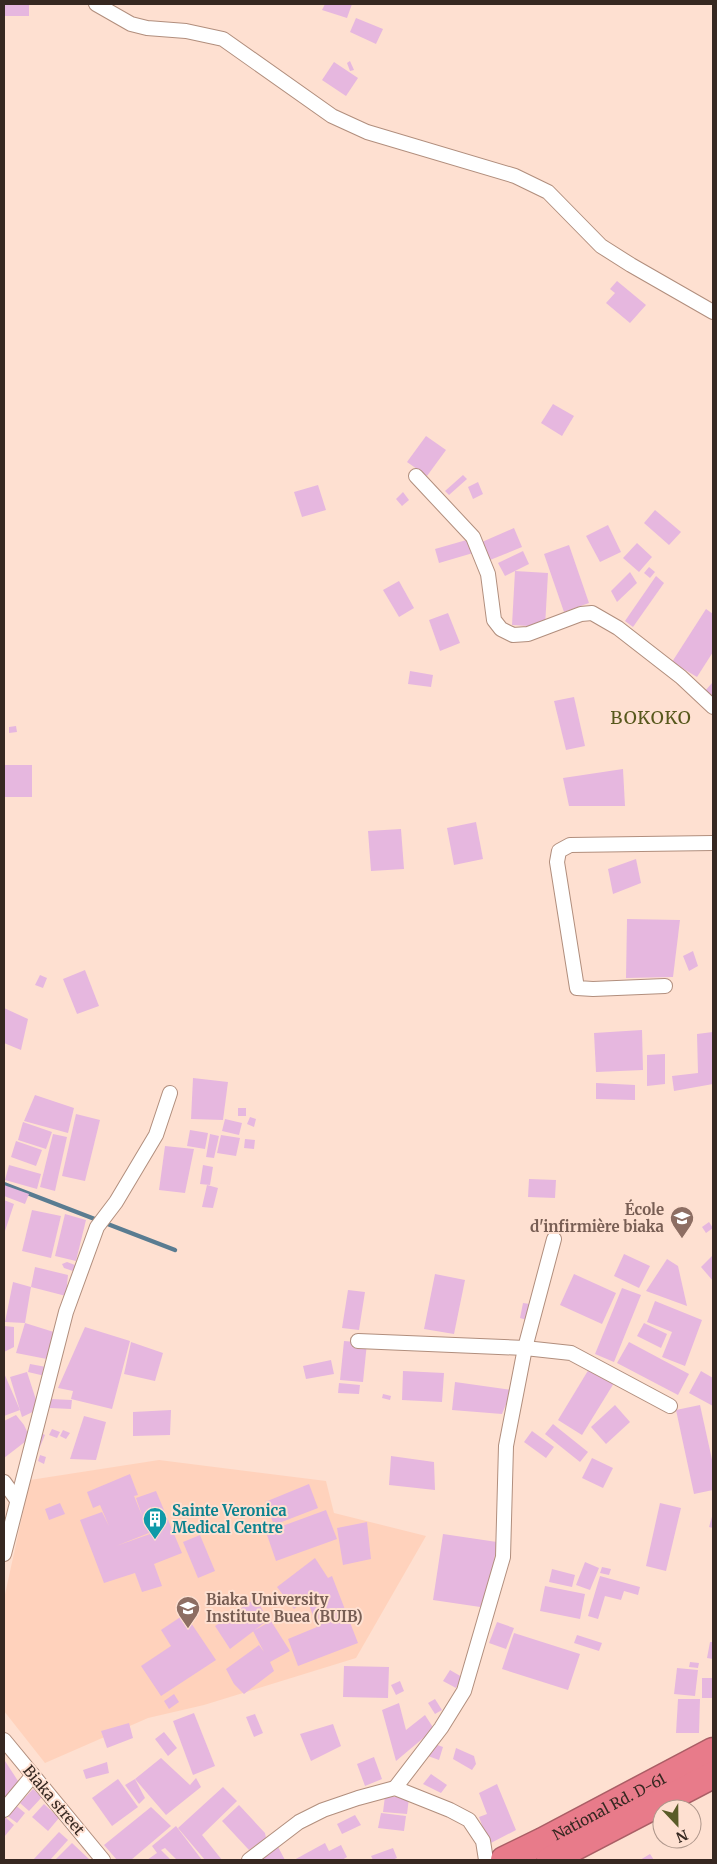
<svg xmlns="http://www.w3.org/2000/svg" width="717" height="1864" font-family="Merriweather,serif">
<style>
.built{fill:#ffd2bc}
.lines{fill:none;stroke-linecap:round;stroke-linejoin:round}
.stream{stroke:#5a7c91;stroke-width:4.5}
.building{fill:#e6b7df;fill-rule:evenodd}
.street-casing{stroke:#b18e7d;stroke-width:16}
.highway-casing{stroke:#aa5e65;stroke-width:29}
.street{stroke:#fff;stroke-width:14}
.highway{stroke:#e87b8a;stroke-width:26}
.labels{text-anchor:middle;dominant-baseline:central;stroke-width:4;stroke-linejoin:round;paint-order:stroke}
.education-label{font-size:15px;font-weight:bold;fill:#785e54;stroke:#fee0d1;text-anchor:end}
.culture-label{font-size:15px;font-weight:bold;fill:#0d838f;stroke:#fee0d1;text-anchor:start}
.street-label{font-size:15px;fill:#362821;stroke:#fee0d1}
.quarter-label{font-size:18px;letter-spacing:1px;fill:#57581c;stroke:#fee0d1}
</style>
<rect width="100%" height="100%" fill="#fee0d1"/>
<path class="built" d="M159 1460 326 1481 334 1513 426 1536 356 1658 204 1705 148 1718 45 1763 4 1711V1599L30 1480Z"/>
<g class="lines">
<path class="stream" d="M4 1184 175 1250"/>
</g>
<g class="building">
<rect x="4" y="4" width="25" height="12"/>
<path d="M325 4H352L347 18 322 10Z"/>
<path d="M356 18 383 29 376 44 350 32Z"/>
<path d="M350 61 354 70 350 71 347 63Z"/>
<path d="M334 62 358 78 346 96 322 80Z"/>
<path d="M617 281 646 305 630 323 606 303 615 293 610 289Z"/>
<path d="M553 404 574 416 562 436 541 423Z"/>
<path d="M426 436 446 450 427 476 407 462Z"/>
<path d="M463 475 467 479 449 495 445 491Z"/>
<path d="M478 482 483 494 473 499 468 487Z"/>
<path d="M318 485 326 510 302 517 294 492Z"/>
<path d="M403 492 409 500 402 506 396 499Z"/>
<path d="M655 510 681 532 669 545 644 523Z"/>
<path d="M608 525 621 552 600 562 586 536Z"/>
<path d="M514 528 522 547 490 560 482 542Z"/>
<path d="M470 539 473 553 439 563 435 549Z"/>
<path d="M637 543 652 557 639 572 623 558Z"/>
<path d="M569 545 589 603 564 612 544 554Z"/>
<path d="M523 551 529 564 505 576 498 563Z"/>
<path d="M649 567 655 572 650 578 644 573Z"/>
<path d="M515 571 548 573 545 627 512 625Z"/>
<path d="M630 572 637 583 617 602 611 591Z"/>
<path d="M656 576 664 583 633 627 625 621Z"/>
<path d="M399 581 414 608 399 617 383 590Z"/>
<path d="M706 609 713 614V652L697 677 672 662Z"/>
<path d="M448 613 460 643 440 651 429 620Z"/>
<path d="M410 671 433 675 431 687 408 684Z"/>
<path d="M713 682V700L704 692Z"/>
<path d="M574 697 585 746 566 750 554 701Z"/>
<path d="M16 726 17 732 9 733V727Z"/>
<rect x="4" y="765" width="28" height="32"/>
<path d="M623 769 625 806H569L563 778Z"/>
<path d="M476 822 483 859 454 865 447 828Z"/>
<path d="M401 829 404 869 371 871 368 831Z"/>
<path d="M636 859 641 883 613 894 608 869Z"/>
<path d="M627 919 680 920 673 977 626 978Z"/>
<path d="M693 951 698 966 689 971 683 956Z"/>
<path d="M85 970 99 1006 77 1014 63 979Z"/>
<path d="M40 975 47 978 43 988 35 985Z"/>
<path d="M4 1008 28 1019 21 1050 4 1043Z"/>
<path d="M642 1030 643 1070 596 1072 594 1033Z"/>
<path d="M713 1032V1084L674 1091 672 1076 698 1073 697 1034Z"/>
<path d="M665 1054V1084L647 1086V1055Z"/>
<path d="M193 1078 228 1082 223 1120 191 1119Z"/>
<path d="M596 1083 635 1085V1100L596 1099Z"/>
<path d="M35 1095 74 1108 68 1133 24 1121Z"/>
<rect x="238" y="1108" width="8" height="8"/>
<path d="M76 1114 100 1120 85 1181 62 1176Z"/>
<path d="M250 1117 256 1119 254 1127 247 1124Z"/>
<path d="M225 1119 242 1123 239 1135 222 1131Z"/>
<path d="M23 1122 52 1132 46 1149 18 1140Z"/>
<path d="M190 1130 208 1133 205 1149 187 1146Z"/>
<path d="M53 1134 67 1137 55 1191 40 1187Z"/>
<path d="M210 1134 219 1136 214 1158 206 1157Z"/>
<path d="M221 1135 240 1138 236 1156 217 1153Z"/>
<path d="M245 1139 255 1140 254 1149 244 1148Z"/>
<path d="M16 1141 42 1150 36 1166 11 1157Z"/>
<path d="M165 1146 194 1149 185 1193 159 1190Z"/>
<path d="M9 1165 41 1174 37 1189 5 1180Z"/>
<path d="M203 1165 213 1167 210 1185 200 1184Z"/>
<path d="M529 1179 556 1180 555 1198 528 1197Z"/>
<path d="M4 1185 29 1194 25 1204 4 1196Z"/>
<path d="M207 1185 218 1188 213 1208 202 1207Z"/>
<path d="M4 1200 14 1204 4 1234Z"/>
<path d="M32 1210 61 1216 51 1258 22 1251Z"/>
<path d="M65 1214 86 1220 76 1261 55 1256Z"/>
<path d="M709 1222 713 1228 706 1233 702 1227Z"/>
<path d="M624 1254 650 1266 639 1288 614 1276Z"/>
<path d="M713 1255V1281L701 1267Z"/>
<path d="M667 1259 678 1266 687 1306 646 1291Z"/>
<path d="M67 1262 75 1265 73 1271 64 1268 62 1264Z"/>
<path d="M35 1267 68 1275 66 1296 31 1287Z"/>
<path d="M435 1274 465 1280 454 1334 424 1329Z"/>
<path d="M574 1274 616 1293 602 1324 560 1305Z"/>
<path d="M13 1282 31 1287 25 1323 5 1322Z"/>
<path d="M622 1288 641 1295 614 1362 595 1354Z"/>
<path d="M348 1290 365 1292 359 1330 342 1328Z"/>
<path d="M655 1301 702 1320 685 1366 662 1357 672 1332 647 1322Z"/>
<path d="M523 1303 530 1304 527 1320 520 1318Z"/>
<path d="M25 1323 57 1333 52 1360 16 1353Z"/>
<path d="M644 1323 667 1334 661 1348 637 1336Z"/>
<path d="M4 1326 14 1327V1347L4 1352Z"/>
<path d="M85 1327 130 1341 112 1409 71 1399 73 1391 58 1388Z"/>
<path d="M344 1341 367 1343 363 1382 340 1380Z"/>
<path d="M131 1342 163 1353 155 1381 124 1374Z"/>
<path d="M629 1342 689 1374 678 1395 617 1363Z"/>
<path d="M331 1360 334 1374 306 1379 303 1366Z"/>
<path d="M30 1364 46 1367 45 1376 28 1372Z"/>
<path d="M589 1369 614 1383 582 1435 558 1420Z"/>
<path d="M403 1371 444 1373 442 1402 402 1400Z"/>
<path d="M701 1371 713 1378V1406L689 1393Z"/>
<path d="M27 1372 39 1409 22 1417 10 1377Z"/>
<path d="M4 1373 20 1410 4 1416Z"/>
<path d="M455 1382 512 1390 502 1414 452 1410Z"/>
<path d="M339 1383 360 1385 359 1394 338 1393Z"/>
<path d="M383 1394 391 1396 390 1400 382 1398Z"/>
<path d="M50 1399 72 1400 71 1409 50 1408Z"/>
<path d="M615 1405 630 1422 606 1444 591 1427Z"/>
<path d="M700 1405 713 1464V1490L694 1494 676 1410Z"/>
<path d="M171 1410 170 1435 133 1436V1412Z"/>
<path d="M16 1415 24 1425 30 1438 4 1458V1421Z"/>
<path d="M84 1416 106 1422 96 1460 70 1459Z"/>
<path d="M553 1424 588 1452 580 1462 545 1434Z"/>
<path d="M52 1429 60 1432 57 1438 49 1435Z"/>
<path d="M63 1430 70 1433 66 1439 60 1436Z"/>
<path d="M532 1431 554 1447 546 1458 524 1442Z"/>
<path d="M39 1432 45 1435 39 1449 33 1446Z"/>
<path d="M40 1455 46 1457 44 1464 38 1461Z"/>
<path d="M391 1456 434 1462 435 1490 389 1485Z"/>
<path d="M592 1458 613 1468 603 1488 582 1478Z"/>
<path d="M130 1474 138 1495 134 1496 143 1518 136 1498 156 1491 182 1553 154 1564 162 1586 142 1592 135 1573 104 1583 80 1520 102 1512 109 1526 100 1505 93 1508 87 1492ZM149 1533 150 1534 116 1546Z"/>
<path d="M309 1484 318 1508 274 1525 265 1502Z"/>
<path d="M234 1502 238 1512 228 1515 225 1505Z"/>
<path d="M60 1503 65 1514 49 1520 45 1509Z"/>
<path d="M660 1503 681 1508 666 1571 646 1566Z"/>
<path d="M326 1510 337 1539 276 1561 266 1532Z"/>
<path d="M713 1513V1528L709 1527Z"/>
<path d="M367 1522 371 1559 343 1565 337 1528Z"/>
<path d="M443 1534 497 1542 487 1608 433 1600Z"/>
<path d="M200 1535 215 1571 198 1578 183 1542Z"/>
<path d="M315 1558 328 1578 332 1576 358 1643 298 1666 288 1639 317 1627 307 1599 294 1609 277 1587Z"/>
<path d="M585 1562 599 1568 590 1590 576 1585Z"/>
<path d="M602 1567 611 1569 609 1575 600 1573Z"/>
<path d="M552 1569 575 1575 572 1587 549 1582Z"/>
<path d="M600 1576 640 1587 638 1595 624 1591 621 1600 605 1596 598 1619 588 1616Z"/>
<path d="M545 1586 585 1594 580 1619 540 1611Z"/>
<path d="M256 1598 268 1620 230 1649 215 1626Z"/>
<path d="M185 1614 216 1660 161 1696 141 1666 171 1646 161 1630Z"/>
<path d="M271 1621 290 1651 270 1662 274 1671 244 1694 234 1684 226 1669 259 1645 264 1652 253 1631Z"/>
<path d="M497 1622 514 1628 506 1649 489 1643Z"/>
<path d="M514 1633 580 1654 568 1690 502 1669Z"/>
<path d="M577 1635 602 1643 599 1651 574 1643Z"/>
<path d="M710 1642H713V1659L707 1658Z"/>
<path d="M690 1662 699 1663 698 1668 689 1667Z"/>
<path d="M344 1666 389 1667 388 1698 343 1697Z"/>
<path d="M677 1668 698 1670 695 1696 674 1694Z"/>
<path d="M450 1670 462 1677 456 1688 443 1681Z"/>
<rect x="702" y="1678" width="11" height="20"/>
<path d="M400 1681 404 1691 396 1695 391 1685Z"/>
<path d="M174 1694 179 1702 169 1709 164 1701Z"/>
<path d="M435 1699 442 1710 435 1714 428 1703Z"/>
<path d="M678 1699H700L699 1733H676Z"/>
<path d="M399 1703 406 1730 425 1715 434 1729 396 1761 382 1710Z"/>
<path d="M194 1713 215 1766 193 1775 173 1721Z"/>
<path d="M255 1714 263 1733 254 1737 246 1717Z"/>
<path d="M129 1723 133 1738 107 1748 101 1731Z"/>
<path d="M333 1724 341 1746 311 1761 300 1734Z"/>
<path d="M164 1732 177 1748 168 1756 155 1739Z"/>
<path d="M432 1743 443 1747 439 1760 428 1756Z"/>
<path d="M456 1748 474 1756 476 1764 472 1770 453 1759Z"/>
<path d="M374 1757 382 1779 365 1786 357 1764Z"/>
<path d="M161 1758 190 1785 196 1778 201 1787 166 1815 135 1779Z"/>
<path d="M5 1761 20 1784 4 1804V1763Z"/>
<path d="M107 1762 109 1773 86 1779 83 1770Z"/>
<path d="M431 1774 447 1785 441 1793 423 1784Z"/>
<path d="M118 1779 138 1807 112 1826 92 1798Z"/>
<path d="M135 1779 145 1798 139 1804 125 1785Z"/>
<path d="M497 1784 516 1830 489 1844 479 1817 487 1814 479 1793Z"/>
<path d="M223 1787 237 1801 202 1835 222 1860H205L178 1828Z"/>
<path d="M33 1789 42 1797 29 1811 20 1803Z"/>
<path d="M385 1796 409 1798 407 1814 383 1812Z"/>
<path d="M14 1804 25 1813 17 1823 6 1815Z"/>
<path d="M44 1804 59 1818 48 1831 32 1817Z"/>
<path d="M239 1805 265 1833 266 1838 249 1850 222 1821Z"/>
<path d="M151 1807 171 1826 131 1860H117L104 1845Z"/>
<path d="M381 1813 406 1816 404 1831 378 1828Z"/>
<path d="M355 1815 361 1825 342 1834 337 1824Z"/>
<path d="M4 1816 14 1825 4 1837Z"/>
<path d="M176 1826 202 1860H177L165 1848 161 1850 171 1860H147L157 1853 152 1846Z"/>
<path d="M59 1832 68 1840 50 1860H33Z"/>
<path d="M72 1843 90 1860H55Z"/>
<path d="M325 1843 329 1851 341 1845 347 1857 342 1860H294Z"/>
<path d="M277 1845 285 1860H261L258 1855Z"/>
<path d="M393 1848 397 1858 392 1860H373L371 1856Z"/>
<path d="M650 1854 654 1860H640Z"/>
</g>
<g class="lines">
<g class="street-casing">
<g id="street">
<path d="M96 4 131 24 147 28 186 31 223 39 332 116 367 132 515 176 548 192 601 246 631 265 713 312"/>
<path d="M416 476 473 537 488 574 494 620 501 629 513 635 528 634 581 614 592 613 618 628 681 677 713 707"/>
<path d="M665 986 593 989 577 988 557 862 559 851 570 845 713 843"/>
<path d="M358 1341 525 1348 571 1353 670 1406"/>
<path d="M4 1482 17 1500"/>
<path d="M4 1554 66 1312 97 1227 116 1202 156 1135 170 1093"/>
<path d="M4 1740 103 1860"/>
<path d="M395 1788 441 1728 464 1691 503 1557 506 1446 525 1348 554 1239"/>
<path d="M4 1810 33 1775"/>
<path d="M249 1860 299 1822 323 1810 358 1798 395 1788 450 1810 469 1820 483 1841 486 1860"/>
</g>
</g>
<g class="highway-casing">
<g id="highway">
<path id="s1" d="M504 1860 543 1841 713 1751"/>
<path d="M550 1860 713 1775"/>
</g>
</g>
<use href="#street" class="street"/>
<use href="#highway" class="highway"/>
</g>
<defs>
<g id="university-pin" transform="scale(1.25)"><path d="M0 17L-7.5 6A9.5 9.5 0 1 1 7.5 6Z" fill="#8d6e63" stroke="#fee0d1"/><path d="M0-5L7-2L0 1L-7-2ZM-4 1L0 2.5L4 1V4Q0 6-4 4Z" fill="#fff"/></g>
<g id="building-pin" transform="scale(1.25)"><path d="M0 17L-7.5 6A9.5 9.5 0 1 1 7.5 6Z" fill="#0f9aa8" stroke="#fee0d1"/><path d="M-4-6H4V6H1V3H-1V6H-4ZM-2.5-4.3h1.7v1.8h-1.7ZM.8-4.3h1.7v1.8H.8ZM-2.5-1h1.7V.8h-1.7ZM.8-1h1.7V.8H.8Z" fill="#fff"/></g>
</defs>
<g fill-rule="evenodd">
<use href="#university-pin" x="682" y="1218"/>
<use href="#building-pin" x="155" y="1519"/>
<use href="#university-pin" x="188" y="1608"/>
</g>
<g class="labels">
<g class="education-label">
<text x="664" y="1209">École<tspan x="664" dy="17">d'infirmière biaka</tspan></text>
<text x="206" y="1599" text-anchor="start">Biaka University<tspan x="206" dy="17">Institute Buea (BUIB)</tspan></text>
</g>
<g class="culture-label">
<text x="172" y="1510">Sainte Veronica<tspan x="172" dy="17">Medical Centre</tspan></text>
</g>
<g class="street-label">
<text transform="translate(54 1800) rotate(50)">Biaka street</text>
<text stroke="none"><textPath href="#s1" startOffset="118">National Rd. D-61</textPath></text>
</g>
<g class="quarter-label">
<text x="651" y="717">BOKOKO</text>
</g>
</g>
<rect width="717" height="1864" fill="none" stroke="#362821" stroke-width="10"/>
<g transform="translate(677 1824) rotate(158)"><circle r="24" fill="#fee0d1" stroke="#ae968b"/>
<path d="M0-4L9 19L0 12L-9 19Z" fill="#5a5b28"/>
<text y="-8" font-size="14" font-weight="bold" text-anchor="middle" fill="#362821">N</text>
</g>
</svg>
